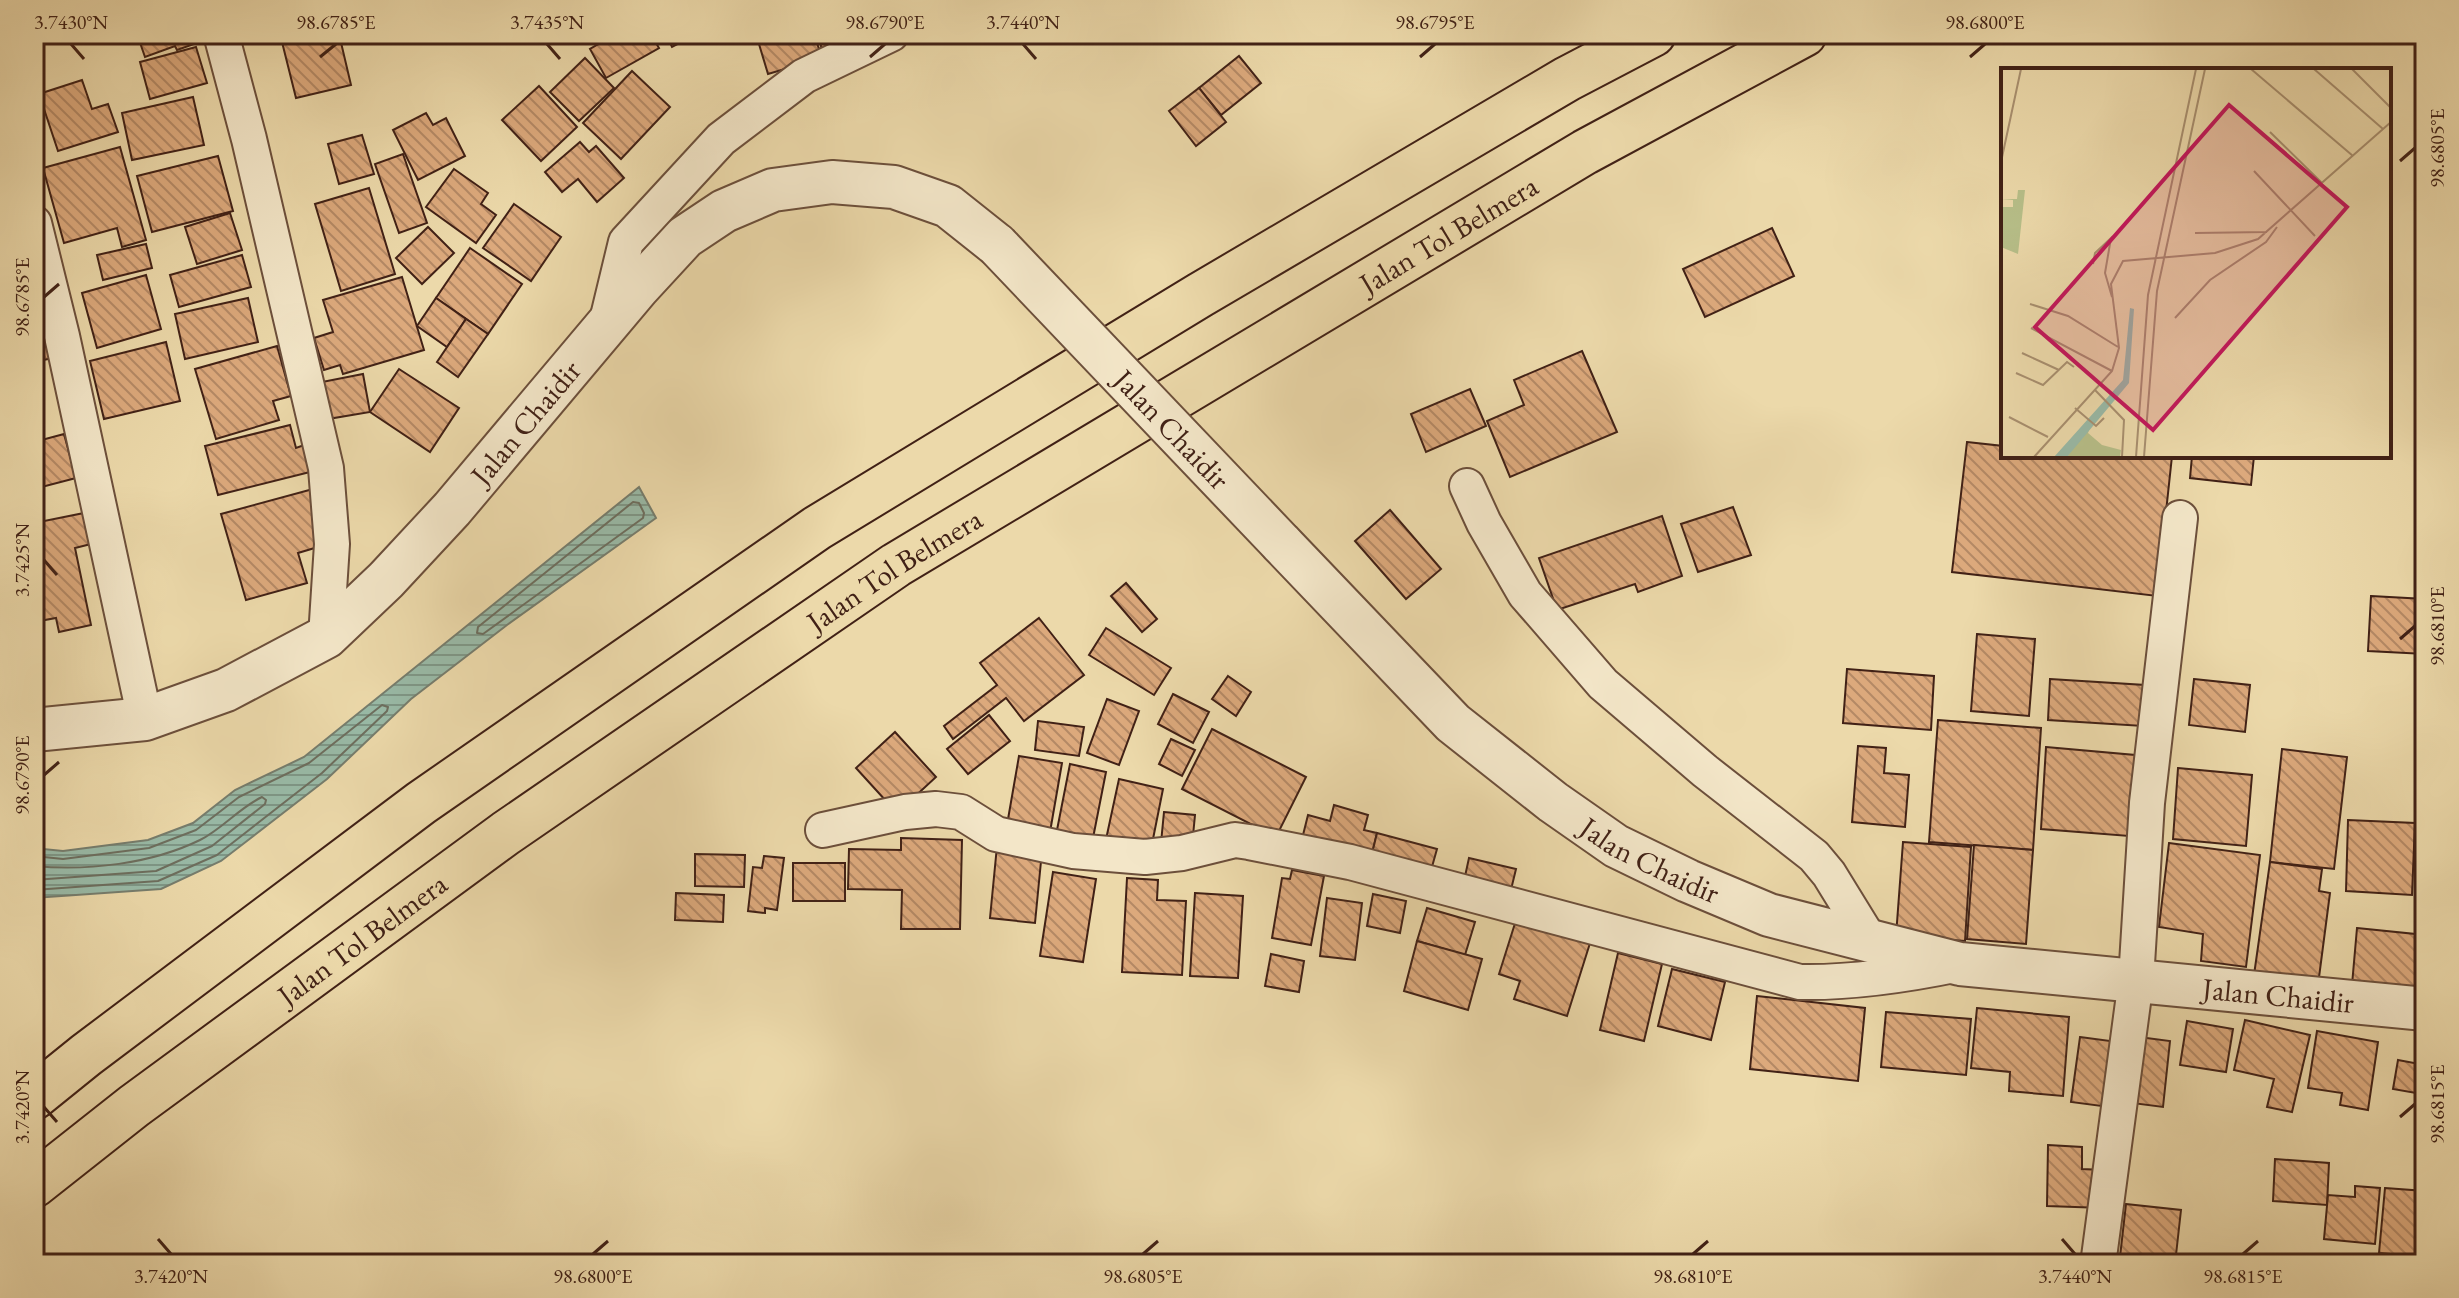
<svg xmlns="http://www.w3.org/2000/svg" width="2459" height="1298" font-family="'EB Garamond',serif">
<style>
.water{fill:url(#water-rules);stroke:#767d6d;stroke-width:2}
.lines{fill:none;stroke-linecap:round;stroke-linejoin:round}
.shore{stroke:#6d6e5e;stroke-width:2}
.building{fill:url(#building-back-hatch);stroke:#412116;stroke-width:2}
.minor-casing{stroke:#6c4f3b;stroke-width:38}
.tertiary-casing{stroke:#6c4f3b;stroke-width:46}
.motorway-casing{stroke:#412116;stroke-width:48}
.minor{stroke:#f3e6c8;stroke-width:34}
.tertiary{stroke:#f3e6c8;stroke-width:42}
.motorway{stroke:#ecd9aa;stroke-width:44}
.tertiary-bridge-casing{stroke:#6c4f3b;stroke-width:46;stroke-linecap:butt}
.tertiary-bridge{stroke:#f3e6c8;stroke-width:42}
.ticks{fill:none;stroke:#412116;stroke-width:3}
.labels{text-anchor:middle;dominant-baseline:central;stroke-width:7;stroke-linejoin:round;paint-order:stroke}
.street-label{font-size:30px;fill:#412116;stroke:#f3e6c8}
.inset-road{fill:none;stroke:#a88f6f;stroke-width:2}
.view{fill:#c2185b;fill-opacity:0.15;stroke:#c2185b;stroke-width:4}
.inset-edge{fill:none;stroke:#412116;stroke-width:4}
.neatline{fill:none;stroke:#412116;stroke-width:3}
.ticks-label{font-size:20px;text-anchor:middle;fill:#412116}
</style>
<defs>
<pattern id="water-rules" width="6" height="5" patternUnits="userSpaceOnUse" patternTransform="scale(2)"><rect width="6" height="5" fill="#99baa7"/><path d="M0 2.5h6" fill="none" stroke="#7e9787"/></pattern>
<pattern id="building-back-hatch" width="6" height="6" patternUnits="userSpaceOnUse" patternTransform="scale(2)"><rect width="6" height="6" fill="#dca97c"/><path d="M-1 5l2 2M0 0l6 6M5-1l2 2" fill="none" stroke="#b48965"/></pattern>
</defs>
<rect width="100%" height="100%" fill="#ecd9aa"/>
<filter id="stains"><feTurbulence type="fractalNoise" baseFrequency=".0025" numOctaves="4"/><feColorMatrix values="0 0 0 0 .2 0 0 0 0 .09 0 0 0 0 .02 0 0 0 .5 -.17"/></filter>
<radialGradient id="worn" r=".72"><stop offset=".6" stop-color="#630" stop-opacity="0"/><stop offset="1" stop-color="#630" stop-opacity=".3"/></radialGradient>
<path class="water" d="M639 487 656 518 507 625 411 699 327 779 221 861 161 889 34 898V848L63 851 148 840 193 823 235 790 304 757Z"/>
<g class="lines">
<g class="shore">
<path d="M633 502 639 503 644 513 643 518 483 634 477 633 478 627Z"/>
<path d="M34 856 63 859 149 848 196 830 239 797 309 763 382 705 388 707 387 711 322 773 217 855 158 881 34 890"/>
<path d="M34 866C88 871 151 864 200 840 222 829 239 808 262 797L266 800 265 804 212 846 156 871 34 880"/>
</g>
</g>
<g class="building">
<path d="M137 34H209L211 38 177 50 175 46 145 57Z"/>
<path d="M280 34H339L351 85 296 98Z"/>
<path d="M616 34H651L659 48 606 78 590 49Z"/>
<path d="M666 34H697L672 47Z"/>
<path d="M756 34H814L822 58 768 74Z"/>
<path d="M818 34H848L853 52 824 58Z"/>
<path d="M196 47 207 83 150 99 140 62Z"/>
<path d="M1239 56 1261 83 1221 115 1199 88Z"/>
<path d="M585 58 614 88 579 121 550 92Z"/>
<path d="M632 71 670 107 621 159 583 123Z"/>
<path d="M82 80 92 109 108 104 118 132 58 151 39 94Z"/>
<path d="M539 86 577 127 541 161 502 120Z"/>
<path d="M1199 88 1226 122 1196 146 1169 111Z"/>
<path d="M193 97 204 145 132 160 122 113Z"/>
<path d="M426 113 433 125 446 118 465 156 418 180 393 130Z"/>
<path d="M362 135 374 174 339 184 328 144Z"/>
<path d="M580 142 589 152 596 146 624 178 597 202 578 179 562 192 545 172Z"/>
<path d="M120 147 146 240 122 247 117 228 64 243 43 168Z"/>
<path d="M403 154 427 223 399 233 375 164Z"/>
<path d="M218 156 233 211 152 232 137 176Z"/>
<path d="M454 169 488 193 481 204 496 215 476 243 426 207Z"/>
<path d="M369 188 395 274 341 291 315 204Z"/>
<path d="M514 204 561 237 531 281 483 248Z"/>
<path d="M230 213 242 250 197 264 185 227Z"/>
<path d="M428 227 454 253 422 284 396 258Z"/>
<path d="M1772 228 1794 276 1705 317 1683 269Z"/>
<path d="M146 244 152 268 103 280 97 255Z"/>
<path d="M470 248 522 284 488 334 436 298Z"/>
<path d="M242 255 251 287 179 307 170 275Z"/>
<path d="M146 275 161 329 97 348 82 293Z"/>
<path d="M402 277 424 350 343 374 340 365 324 370 314 338 333 332 323 300Z"/>
<path d="M248 298 258 342 185 359 175 314Z"/>
<path d="M436 298 466 319 447 347 417 326Z"/>
<path d="M466 319 488 334 458 377 437 362Z"/>
<path d="M47 327 53 358 34 362V330Z"/>
<path d="M166 342 180 401 104 419 90 361Z"/>
<path d="M277 346 291 396 273 401 279 420 216 439 195 369Z"/>
<path d="M1582 351 1617 432 1510 477 1487 421 1524 405 1514 380Z"/>
<path d="M399 369 459 408 430 452 370 412Z"/>
<path d="M363 374 370 412 328 419 322 382Z"/>
<path d="M1470 389 1486 426 1426 452 1411 414Z"/>
<path d="M290 425 296 448 307 444 314 471 218 495 205 446Z"/>
<path d="M64 434 76 478 34 489V442Z"/>
<path d="M1967 442 2003 446V456H2172L2157 596 1952 572Z"/>
<path d="M2192 456H2254L2251 485 2190 478Z"/>
<path d="M313 489 328 544 298 553 307 583 246 600 221 514Z"/>
<path d="M1733 507 1751 555 1698 572 1681 524Z"/>
<path d="M1390 510 1441 569 1406 599 1355 541Z"/>
<path d="M89 512 95 543 75 548 91 625 59 632 56 618 34 622V523Z"/>
<path d="M1662 516 1682 576 1638 592 1635 584 1557 610 1539 558Z"/>
<path d="M1126 583 1157 619 1142 632 1111 596Z"/>
<path d="M2371 596 2425 599V654L2368 651Z"/>
<path d="M1039 618 1084 675 1024 721 1006 698 953 739 944 726 997 685 980 663Z"/>
<path d="M1106 628 1171 668 1154 695 1089 655Z"/>
<path d="M1977 634 2035 639 2029 716 1971 711Z"/>
<path d="M1847 669 1934 676 1931 730 1843 723Z"/>
<path d="M1228 676 1251 692 1236 716 1212 699Z"/>
<path d="M2050 679 2145 685 2143 726 2048 720Z"/>
<path d="M2194 679 2250 685 2245 732 2189 725Z"/>
<path d="M1173 694 1209 712 1193 743 1158 724Z"/>
<path d="M1107 699 1139 711 1119 765 1087 753Z"/>
<path d="M989 715 1010 741 968 774 947 749Z"/>
<path d="M1938 720 2041 728 2033 850 1929 842Z"/>
<path d="M1038 721 1084 727 1079 756 1035 750Z"/>
<path d="M1212 729 1306 777 1276 837 1182 789Z"/>
<path d="M895 732 936 777 897 813 856 768Z"/>
<path d="M1171 739 1195 750 1182 776 1159 764Z"/>
<path d="M1858 746 1886 748 1884 773 1909 775 1905 827 1852 822Z"/>
<path d="M2046 747 2135 755 2129 836 2041 829Z"/>
<path d="M2282 749 2347 757 2334 869 2270 862Z"/>
<path d="M1019 756 1062 763 1050 832 1007 825Z"/>
<path d="M1070 764 1106 772 1093 838 1057 830Z"/>
<path d="M2178 768 2252 775 2246 846 2173 839Z"/>
<path d="M1119 779 1163 789 1150 854 1105 844Z"/>
<path d="M1334 805 1368 815 1364 830 1377 833 1369 866 1300 847 1308 815 1330 821Z"/>
<path d="M1164 812 1195 815 1192 846 1161 843Z"/>
<path d="M2348 820 2415 823 2412 895 2346 891Z"/>
<path d="M1377 833 1437 849 1428 881 1369 866Z"/>
<path d="M901 838 962 840 960 929H901L902 890 848 889 849 849 901 850Z"/>
<path d="M1903 842 1971 847 1965 941 1896 936Z"/>
<path d="M2169 843 2260 855 2246 967 2201 961 2203 934 2159 927Z"/>
<path d="M1974 845 2033 850 2026 944 1967 939Z"/>
<path d="M997 846 1042 851 1035 923 990 918Z"/>
<path d="M695 854 745 855 744 887 695 886Z"/>
<path d="M764 856 784 858 777 910 765 908V913L748 911 753 867 762 868Z"/>
<path d="M1469 858 1516 869 1508 902 1462 890Z"/>
<path d="M2270 862 2322 869 2319 891 2330 893 2318 985 2254 975Z"/>
<rect x="793" y="863" width="52" height="38"/>
<path d="M1292 870 1324 876 1311 945 1272 938 1282 878 1290 879Z"/>
<path d="M1053 872 1096 879 1083 962 1040 956Z"/>
<path d="M1127 878 1158 880 1157 900 1186 901 1182 975 1122 972Z"/>
<path d="M676 893 724 895 723 922 675 920Z"/>
<path d="M1195 893 1243 896 1238 978 1190 976Z"/>
<path d="M1373 894 1406 901 1400 933 1367 926Z"/>
<path d="M1327 898 1362 903 1355 960 1320 956Z"/>
<path d="M1427 908 1475 922 1465 955 1417 941Z"/>
<path d="M1517 917 1591 940 1567 1016 1514 999 1520 981 1499 974Z"/>
<path d="M2357 928 2425 935V992L2352 985Z"/>
<path d="M1417 941 1482 959 1468 1010 1404 991Z"/>
<path d="M1618 953 1662 964 1644 1041 1600 1030Z"/>
<path d="M1271 954 1304 961 1299 992 1265 986Z"/>
<path d="M1672 969 1725 982 1711 1040 1658 1026Z"/>
<path d="M1757 996 1865 1008 1858 1081 1750 1069Z"/>
<path d="M1977 1008 2069 1017 2063 1096 2009 1091 2010 1072 1971 1068Z"/>
<path d="M1886 1012 1971 1019 1966 1075 1881 1067Z"/>
<path d="M2245 1020 2310 1035 2292 1112 2267 1107 2274 1079 2234 1070Z"/>
<path d="M2187 1021 2233 1029 2226 1072 2180 1065Z"/>
<path d="M2317 1031 2378 1042 2368 1110 2340 1105 2342 1093 2308 1088Z"/>
<path d="M2080 1037 2118 1042 2109 1107 2071 1102Z"/>
<path d="M2139 1037 2170 1041 2163 1107 2132 1103Z"/>
<path d="M2398 1060 2425 1065V1129L2416 1127 2422 1094 2393 1089Z"/>
<path d="M2048 1145 2082 1147V1169L2103 1170V1208L2047 1206Z"/>
<path d="M2275 1159 2329 1163 2327 1205 2273 1201Z"/>
<path d="M2355 1186 2380 1188 2375 1244 2324 1239 2328 1195 2355 1197Z"/>
<path d="M2385 1188 2425 1191V1257L2379 1253Z"/>
<path d="M2126 1204 2181 1210 2175 1264 2120 1257Z"/>
</g>
<g class="lines">
<g class="minor-casing">
<g id="minor">
<path d="M221 34 249 139 326 468 332 544 326 637"/>
<path d="M34 223 62 336 145 719"/>
<path d="M606 325 626 242 721 139 804 76 891 34"/>
<path d="M1467 486 1484 523 1525 594 1603 684 1705 771 1814 856 1829 874 1869 939"/>
<path d="M823 830 905 812 936 809 961 812 996 834 1073 851 1145 857 1182 853 1235 840 1249 842 1350 862 1800 982C1854 983 1906 975 1959 964"/>
<path d="M2099 1257 2136 980 2147 803 2180 518"/>
</g>
</g>
<g class="tertiary-casing">
<g id="tertiary">
<path id="s1" d="M1281 543 1453 723 1553 802 1616 846 1688 881 1769 915 1960 964 2425 1009"/>
<path id="s2" d="M34 730 145 719 226 690 326 637 386 580 452 509 638 288 685 237 724 211 773 190 832 182 894 187 948 206 997 245"/>
</g>
</g>
<g class="motorway-casing">
<g id="motorway">
<path d="M34 1097 86 1055 421 803 817 528 1200 295 1567 79 1653 34"/>
<path id="s3" d="M34 1185 134 1106 506 833 896 565 1585 152 1804 34"/>
</g>
</g>
<use href="#minor" class="minor"/>
<use href="#tertiary" class="tertiary"/>
<use href="#motorway" class="motorway"/>
<g class="tertiary-bridge-casing">
<g id="tertiary-bridge">
<path id="s4" d="M997 245 1281 543"/>
</g>
</g>
<use href="#tertiary-bridge" class="tertiary-bridge"/>
</g>
<path class="ticks" d="M71 44 84 59M547 44 560 59M1023 44 1036 59M320 57 336 44M870 57 885 44M1420 57 1435 44M1970 57 1985 44M2400 161 2415 148M44 297 59 284M44 560 57 575M2400 639 2415 626M44 775 59 762M44 1107 57 1122M2400 1117 2415 1104M158 1239 171 1254M2062 1239 2075 1254M593 1254 608 1241M1143 1254 1158 1241M1693 1254 1708 1241M2243 1254 2258 1241"/>
<g class="labels">
<g class="street-label">
<text stroke="none"><textPath href="#s3" startOffset="1706">Jalan Tol Belmera</textPath></text>
<text stroke="none"><textPath href="#s2" startOffset="604">Jalan Chaidir</textPath></text>
<text stroke="none"><textPath href="#s4" startOffset="254">Jalan Chaidir</textPath></text>
<text stroke="none"><textPath href="#s3" startOffset="1058">Jalan Tol Belmera</textPath></text>
<text stroke="none"><textPath href="#s1" startOffset="490">Jalan Chaidir</textPath></text>
<text stroke="none"><textPath href="#s3" startOffset="410">Jalan Tol Belmera</textPath></text>
<text stroke="none"><textPath href="#s1" startOffset="1138">Jalan Chaidir</textPath></text>
</g>
</g>
<g transform="translate(2001 68)">
<rect width="390" height="390" fill="#ecd9aa"/>
<path d="M17 122H24L17 186 0 179V139H12V132L0 131H16Z" fill="#b7bf89"/>
<path d="M90 356 87 365 101 377 120 382 119 389H66Z" fill="#b7bf89"/>
<path d="M129 240 133 241 128 315 66 389H53L122 312Z" fill="#99baa7"/>
<path class="inset-road" d="M250 1 352 88M313 1 382 61M351 1 390 40M269 64 321 115M0 94 20 1M253 103 314 168M194 165 266 164M92 196 94 185 110 170 104 205 111 229M29 236 67 248 117 279M174 250 209 212 265 174 276 159M30 260 111 303M21 285 58 302M15 305 42 317 66 294 73 299M94 322 123 352 121 389M74 340 95 358 103 350M8 349 47 369M33 389 111 303 118 280 110 216 122 193 214 185 257 171 390 54M135 389 147 227 195 1M143 389 156 223 204 1"/>
<path class="view" d="M228 37 346 139 152 362 34 259Z"/>
<rect width="390" height="390" class="inset-edge"/>
</g>
<rect width="2459" height="1298" fill="none" stroke="#ecd9aa" stroke-width="88"/>
<rect x="44" y="44" width="2371" height="1210" class="neatline"/>
<g class="ticks-label">
<text x="71" y="29">3.7430°N</text>
<text x="336" y="29">98.6785°E</text>
<text x="547" y="29">3.7435°N</text>
<text x="885" y="29">98.6790°E</text>
<text x="1023" y="29">3.7440°N</text>
<text x="1435" y="29">98.6795°E</text>
<text x="1985" y="29">98.6800°E</text>
<text transform="translate(2437 148) rotate(-90)" y="7">98.6805°E</text>
<text transform="translate(22 297) rotate(-90)" y="7">98.6785°E</text>
<text transform="translate(22 560) rotate(-90)" y="7">3.7425°N</text>
<text transform="translate(2437 626) rotate(-90)" y="7">98.6810°E</text>
<text transform="translate(22 775) rotate(-90)" y="7">98.6790°E</text>
<text transform="translate(2437 1104) rotate(-90)" y="7">98.6815°E</text>
<text transform="translate(22 1107) rotate(-90)" y="7">3.7420°N</text>
<text x="171" y="1283">3.7420°N</text>
<text x="593" y="1283">98.6800°E</text>
<text x="1143" y="1283">98.6805°E</text>
<text x="1693" y="1283">98.6810°E</text>
<text x="2075" y="1283">3.7440°N</text>
<text x="2243" y="1283">98.6815°E</text>
</g>
<rect width="100%" height="100%" filter="url(#stains)"/>
<rect width="100%" height="100%" fill="url(#worn)"/>
</svg>
